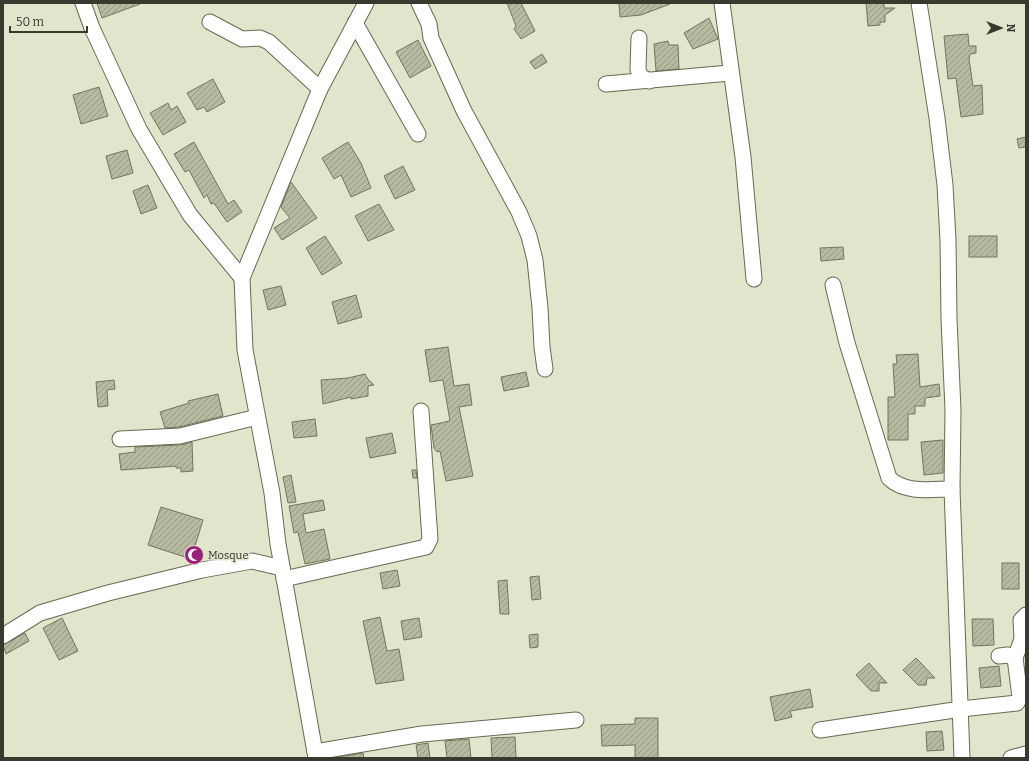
<svg xmlns="http://www.w3.org/2000/svg" width="1029" height="761" font-family="Bitter,serif">
<style>
.building{fill:url(#building-hatch);stroke:#73745d}
.lines{fill:none;stroke-linecap:round;stroke-linejoin:round}
.minor-casing{stroke:#686953;stroke-width:17}
.minor{stroke:#fff;stroke-width:15}
.labels{text-anchor:middle;dominant-baseline:central;stroke-width:3;stroke-linejoin:round;paint-order:stroke}
.poi-label{font-size:11px;fill:#39392f;stroke:#e2e4cb;text-anchor:start}
</style>
<defs>
<pattern id="building-hatch" width="6" height="6" patternUnits="userSpaceOnUse"><rect width="6" height="6" fill="#b7b9a0"/><path d="M-1 1l2-2M0 6l6-6M5 7l2-2" fill="none" stroke="#969783"/></pattern>
</defs>
<rect width="100%" height="100%" fill="#e2e4cb"/>
<g class="building">
<path d="M97 3H140V4L102 18Z"/>
<path d="M507 3H521L535 31 521 39 514 29 516 26Z"/>
<path d="M619 3H670V4L641 15 620 17Z"/>
<path d="M866 3H884V8H895L885 15V22H880V25L868 26Z"/>
<path d="M709 18 718 39 693 49 684 33Z"/>
<path d="M968 34 969 46H976V53L970 54 969 59 973 86 982 85 983 114 961 117 956 78 948 79 944 36Z"/>
<path d="M418 40 431 66 410 78 396 52Z"/>
<path d="M668 41 669 45H678L679 69 656 71 654 44Z"/>
<path d="M542 54 547 62 535 69 530 62Z"/>
<path d="M213 79 225 102 207 112 204 107 197 110 187 93Z"/>
<path d="M99 87 108 116 81 124 73 95Z"/>
<path d="M168 103 171 110 177 106 186 122 163 135 150 113Z"/>
<path d="M1026 137V147L1019 148 1017 139Z"/>
<path d="M194 142 228 204 234 200 242 212 227 222 214 203 211 204 207 195 204 198 189 170 185 172 174 154Z"/>
<path d="M348 142 361 163 371 188 351 197 341 175 334 179 322 158Z"/>
<path d="M127 150 133 173 112 179 106 156Z"/>
<path d="M403 166 415 190 395 199 384 176Z"/>
<path d="M291 182 317 218 282 240 274 228 290 218 281 207Z"/>
<path d="M148 185 157 208 141 214 133 191Z"/>
<path d="M379 204 394 230 368 241 355 216Z"/>
<path d="M325 236 342 263 322 275 306 248Z"/>
<rect x="969" y="236" width="28" height="21"/>
<path d="M843 247 844 259 821 261 820 248Z"/>
<path d="M281 286 286 305 268 310 263 290Z"/>
<path d="M356 295 362 317 338 324 332 302Z"/>
<path d="M448 347 454 386 469 384 472 405 459 407 473 476 446 481 440 451 437 452 434 448 431 425 450 421 443 380 430 382 425 350Z"/>
<path d="M918 354 920 387 939 384 940 396 925 398V406H915V414H908V440H888V397H895L893 364H897L896 355Z"/>
<path d="M526 372 529 386 504 391 501 377Z"/>
<path d="M365 374 367 378 374 385 368 386V396L351 399V397L323 404 321 380 348 378Z"/>
<path d="M114 380 115 389 107 390 108 406 98 407 96 382Z"/>
<path d="M218 394 223 416 179 427 165 428 160 412 189 403 188 401Z"/>
<path d="M315 419 317 436 294 438 292 422Z"/>
<path d="M392 433 396 453 370 458 366 438Z"/>
<path d="M943 440V473L924 475 921 442Z"/>
<path d="M192 442 193 471 181 472V468H176V466L121 470 119 454 135 452V447L180 445Z"/>
<path d="M412 470H416L417 478H413Z"/>
<path d="M291 475 296 502 288 503 283 477Z"/>
<path d="M323 500 325 510 303 514 306 533 324 529 330 559 305 564 298 532 294 533 289 506Z"/>
<path d="M161 507 203 520 191 559 148 545Z"/>
<rect x="1002" y="563" width="17" height="26"/>
<path d="M397 570 400 586 383 589 380 573Z"/>
<path d="M539 576 541 599 532 600 530 577Z"/>
<path d="M507 580 509 614H500L498 581Z"/>
<path d="M380 617 387 651 399 649 404 680 376 684 363 621Z"/>
<path d="M62 618 78 651 59 660 43 628Z"/>
<path d="M419 618 422 637 404 640 401 621Z"/>
<path d="M972 619H993L994 645 973 646Z"/>
<path d="M25 633 29 641 6 654 3 645Z"/>
<path d="M538 634V647L530 648 529 635Z"/>
<path d="M916 658 935 678H927L926 685H918L903 670Z"/>
<path d="M869 663 887 683H879V691H871L856 675Z"/>
<path d="M999 666 1001 686 981 688 979 668Z"/>
<path d="M810 689 813 707 790 711 792 717 775 721 770 697Z"/>
<path d="M635 718H658V758H635V745L602 746 601 725 635 724Z"/>
<path d="M942 731 944 750 927 751 926 732Z"/>
<path d="M515 737 516 758H492L491 738Z"/>
<path d="M469 739 471 758H447L445 741Z"/>
<path d="M428 743 430 758H418L416 745Z"/>
<path d="M363 753 364 758H338V757Z"/>
</g>
<g class="lines">
<g class="minor-casing">
<g id="minor">
<path d="M83 3 92 28 139 129 190 215 242 278"/>
<path d="M419 3 429 24 431 38 464 111 519 212 529 236 535 260 540 308 542 347 545 369"/>
<path d="M722 3 743 157 754 279"/>
<path d="M919 3 937 118 945 185 948 240 949 319 953 410 952 489 962 758"/>
<path d="M210 22 242 39 260 38 269 42 320 89"/>
<path d="M355 23 418 134"/>
<path d="M639 38 638 69 640 76 649 81"/>
<path d="M606 84 730 73"/>
<path d="M833 285 847 343 889 478C905 494 932 489 952 489"/>
<path d="M120 439 180 436 257 417"/>
<path d="M284 579 426 547 430 539 421 411"/>
<path d="M3 636 40 613 108 593 202 570 252 561 282 568"/>
<path d="M1015 658 1022 639 1021 620 1026 615"/>
<path d="M820 730 961 709 1017 703 1020 697 1015 658 1008 655 999 656"/>
<path d="M315 752 422 734 576 720"/>
<path d="M316 758 278 544 272 493 245 350 242 278 320 89 366 3"/>
<path d="M1011 758 1026 754"/>
</g>
</g>
<use href="#minor" class="minor"/>
</g>
<defs>
<g id="mosque-disc" transform="scale(1)"><circle r="9.5" fill="#9a217a" stroke="#e2e4cb"/><path d="M3.5-4.9A6 6 0 1 0 3.5 4.9A5 5 0 1 1 3.5-4.9Z" fill="#fff"/></g>
</defs>
<g fill-rule="evenodd">
<use href="#mosque-disc" x="194" y="555"/>
</g>
<g class="labels">
<g class="poi-label">
<text x="208" y="555">Mosque</text>
</g>
</g>
<rect width="1029" height="761" fill="none" stroke="#39392f" stroke-width="8"/>
<g transform="translate(1001 28) rotate(90)" stroke="#e2e4cb" stroke-width="3" paint-order="stroke">
<path d="M0-3L7 15L0 10L-7 15Z" fill="#39392f"/>
<text y="-6" font-size="11" font-weight="bold" text-anchor="middle" fill="#39392f">N</text>
</g>
<path d="M10 26v6h77v-6" fill="none" stroke="#39392f" stroke-width="2"/>
<text x="16" y="26" font-size="12" fill="#39392f" stroke="#e2e4cb" stroke-width="3" paint-order="stroke">50 m</text>
</svg>
